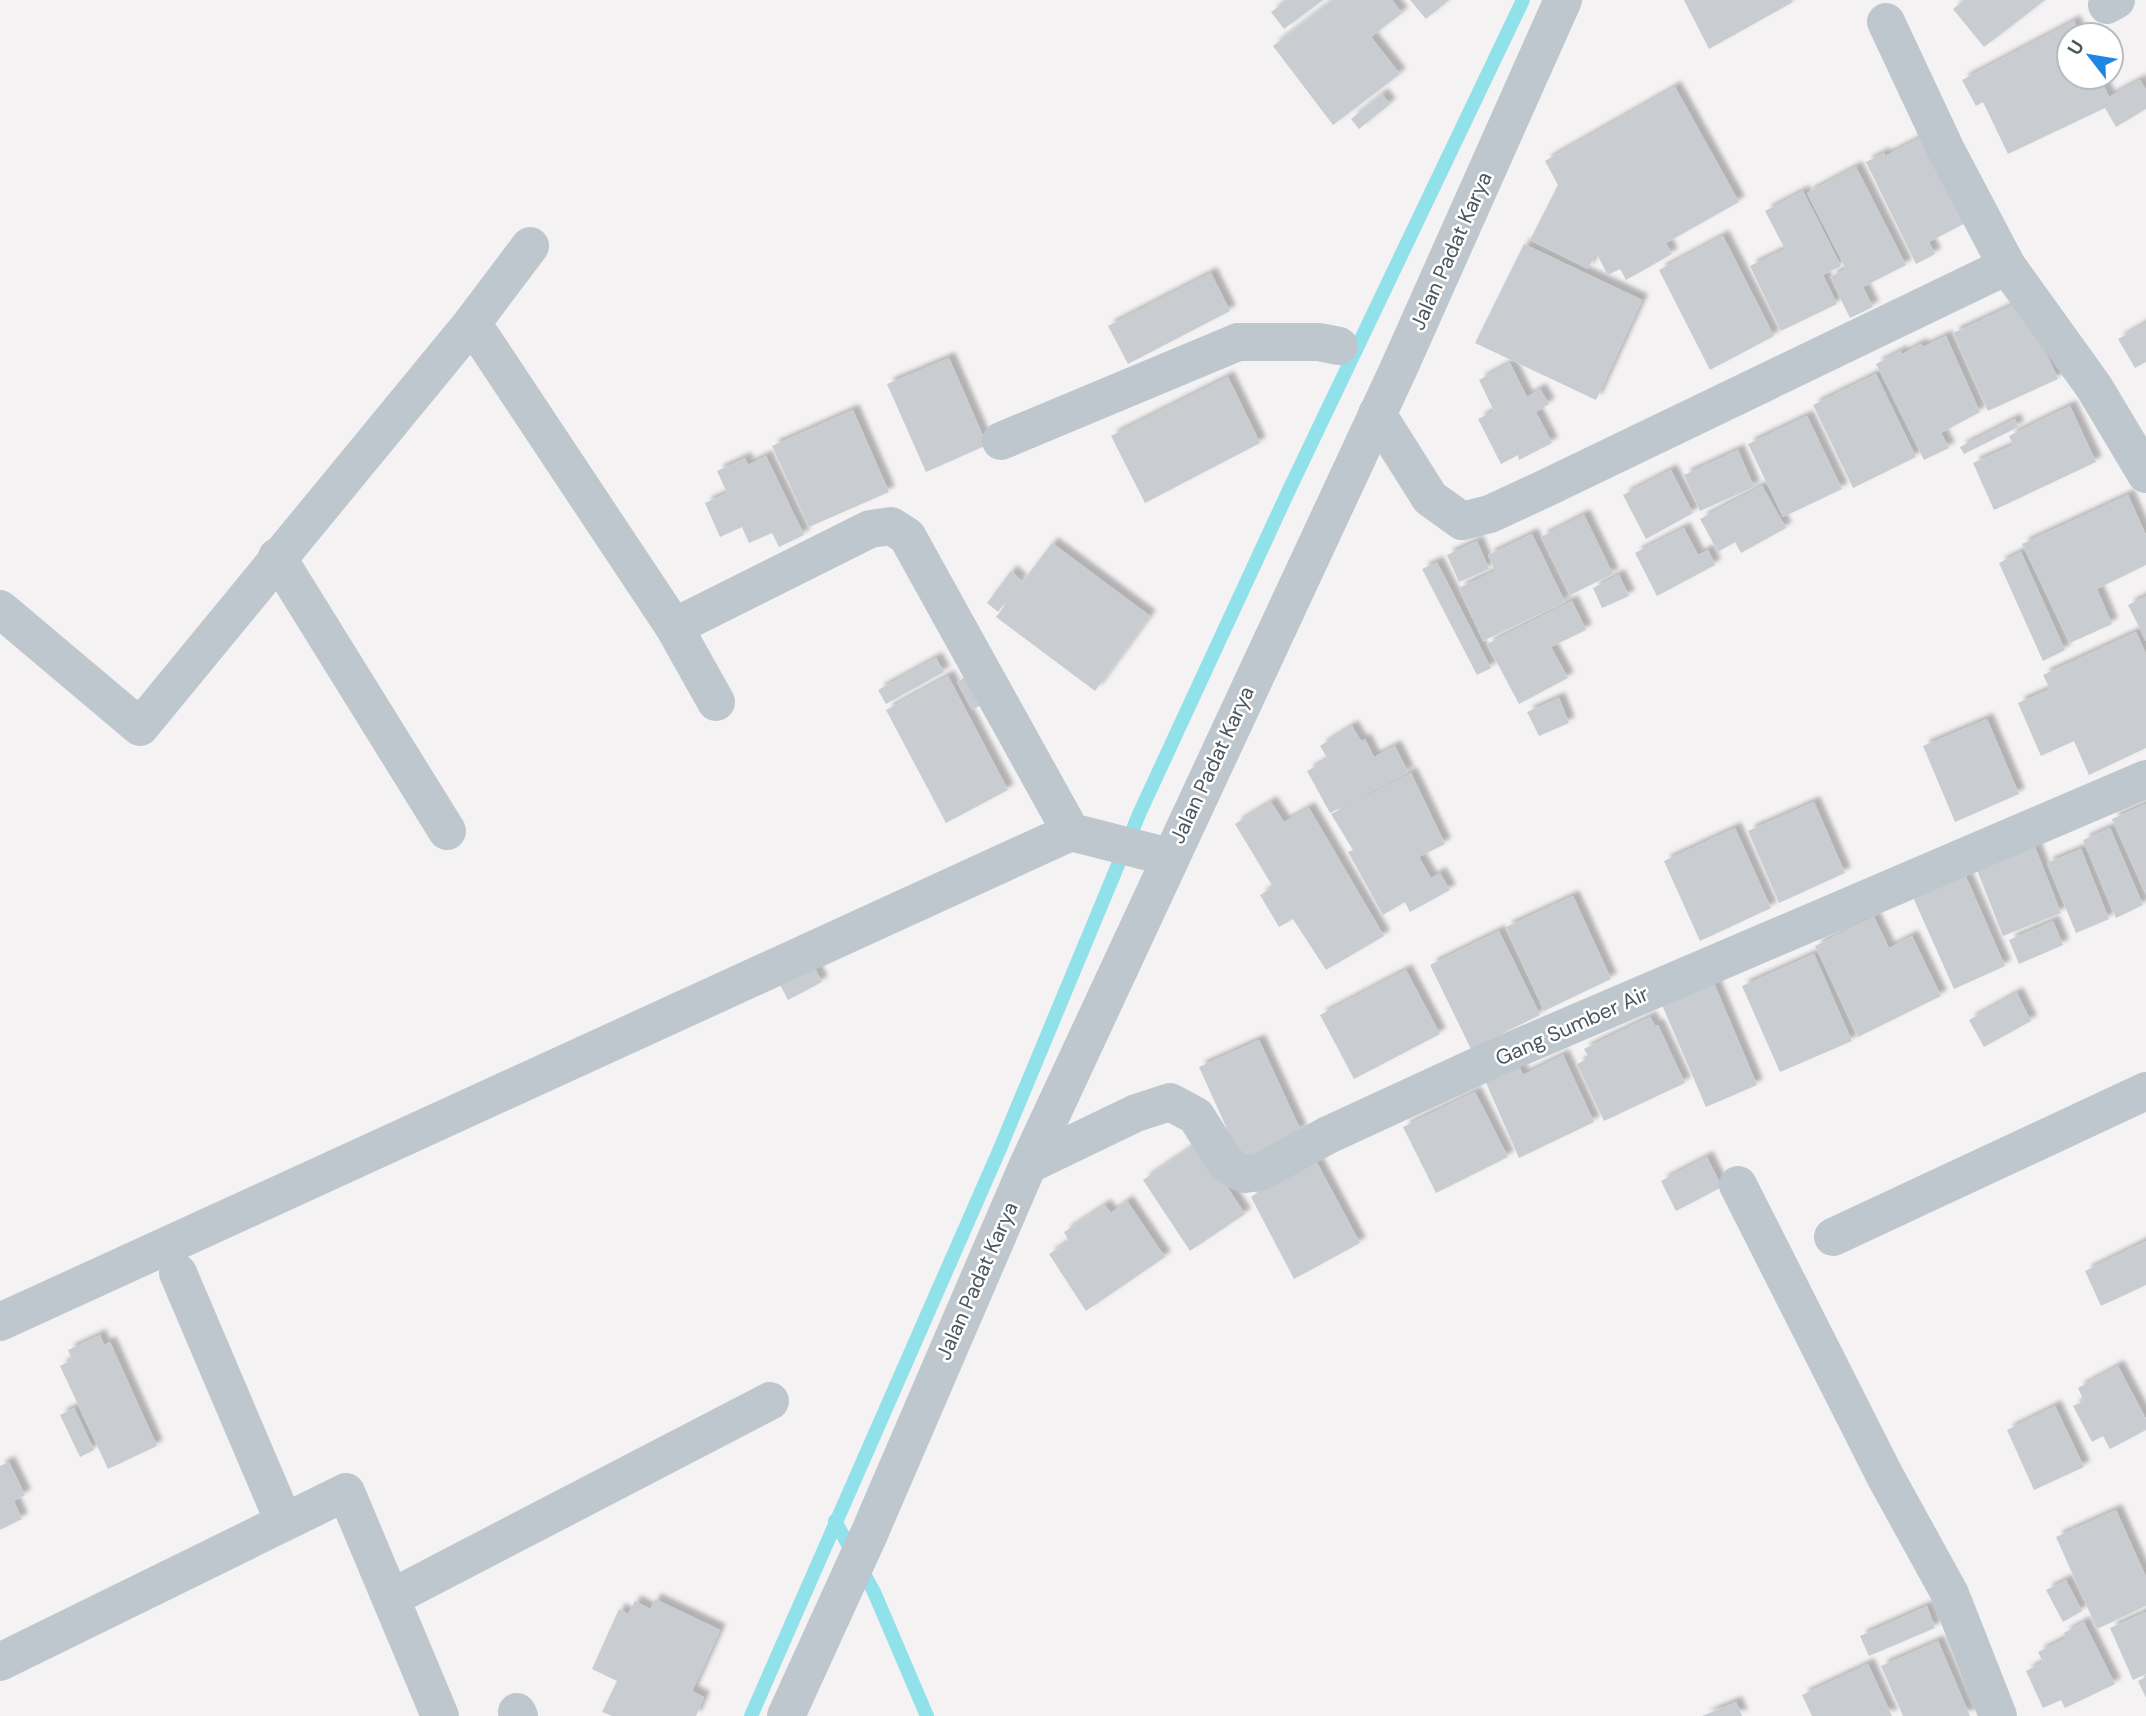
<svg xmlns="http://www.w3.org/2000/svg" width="2146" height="1716" font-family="'DM Sans',sans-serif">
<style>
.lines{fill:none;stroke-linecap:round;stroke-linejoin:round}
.stream{stroke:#91e1eb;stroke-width:14}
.building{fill:#c9cdd1;filter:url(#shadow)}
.minor{stroke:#bec7ce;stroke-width:38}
.labels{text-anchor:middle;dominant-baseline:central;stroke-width:5;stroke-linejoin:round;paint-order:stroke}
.street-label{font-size:21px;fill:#4a575f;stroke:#fff}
</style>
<defs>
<filter id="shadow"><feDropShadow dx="6" dy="-6" stdDeviation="2" flood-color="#0004"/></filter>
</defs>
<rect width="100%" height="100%" fill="#f4f2f2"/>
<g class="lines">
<g class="stream">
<path d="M835 1521 874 1592 927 1716"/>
<path d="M751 1716 999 1151 1140 812 1289 490 1523 0"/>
</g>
</g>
<g class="building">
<path d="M1288 0H1323L1284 29 1271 12Z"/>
<path d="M1333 0H1392L1402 13 1371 37 1400 74 1333 125 1273 46Z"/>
<path d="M1410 0H1449L1426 19Z"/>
<path d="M1684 0H1791L1793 2 1709 49Z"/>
<path d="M1964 0H2045L1984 47 1953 9Z"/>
<path d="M2074 21 2081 35H2069V77H2100L2109 97 2140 80 2146 90V109L2116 127 2105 108 2008 154 1983 102 1976 106 1962 80Z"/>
<path d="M1675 87 1739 202 1666 243 1672 254 1626 280 1620 269 1608 275 1596 253 1588 269 1530 240 1558 185 1545 161Z"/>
<path d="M1382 94 1390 104 1359 129 1351 119Z"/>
<path d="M1932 132 1975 218 1929 242 1935 254 1916 264 1866 162 1884 153 1885 156Z"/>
<path d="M1856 167 1906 265 1863 287 1873 307 1850 318 1830 277 1846 269 1807 193Z"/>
<path d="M1803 191 1841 266 1823 275 1837 304 1781 331 1750 266 1785 249 1765 211Z"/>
<path d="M1723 236 1774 336 1710 370 1659 270Z"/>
<path d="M1524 244 1642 300 1596 400 1475 343Z"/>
<path d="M1211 273 1230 311 1128 364 1108 326Z"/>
<path d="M2022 301 2058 379 1988 411 1953 333Z"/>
<path d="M2146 323V362L2135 368 2118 339Z"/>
<path d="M1946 336 1980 412 1941 433 1949 448 1924 460 1876 364 1901 351 1902 354 1921 344 1923 347Z"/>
<path d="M949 358 987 445 926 472 887 384Z"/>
<path d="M1510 363 1527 397 1540 389 1549 404 1536 412 1552 443 1519 460 1518 455 1501 464 1478 419 1494 411 1479 380Z"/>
<path d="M1876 374 1916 457 1853 488 1813 405Z"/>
<path d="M1228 377 1260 443 1145 503 1111 436Z"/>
<path d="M2070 406 2096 462 1994 510 1973 463 2013 445 2009 436Z"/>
<path d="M853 410 889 492 809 527 772 446Z"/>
<path d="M1807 416 1842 489 1783 517 1748 444Z"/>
<path d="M2015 419 2018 427 1964 454 1960 447Z"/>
<path d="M1738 450 1754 487 1700 511 1684 475Z"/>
<path d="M766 456 804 535 779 547 772 533 749 543 742 527 720 537 705 503 727 493 717 471 745 458 748 465Z"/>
<path d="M1671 470 1693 513 1646 539 1623 495Z"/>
<path d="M1762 486 1786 528 1741 553 1735 542 1718 552 1700 519Z"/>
<path d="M2128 495 2146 535V565L2097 589 2112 624 2070 643 2022 544Z"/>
<path d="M1584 515 1613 574 1570 595 1541 537Z"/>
<path d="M1684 528 1698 555 1708 550 1715 565 1657 596 1635 553Z"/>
<path d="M1532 534 1565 602 1483 641 1459 588 1495 571 1488 555Z"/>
<path d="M1477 541 1489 569 1459 582 1447 555Z"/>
<path d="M1052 543 1150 616 1095 691 996 617Z"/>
<path d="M2021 552 2065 650 2043 661 1999 563Z"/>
<path d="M1437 562 1491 668 1477 675 1422 569Z"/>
<path d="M1011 571 1021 580 998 612 987 603Z"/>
<path d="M1619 575 1629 596 1602 608 1593 588Z"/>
<path d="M2146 596V641L2128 605Z"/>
<path d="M1572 601 1586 630 1551 647 1568 678 1519 704 1487 644Z"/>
<path d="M2136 632 2146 654V748L2089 775 2074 741 2041 756 2018 703 2050 689 2043 675Z"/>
<path d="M936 658 944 672 886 704 878 690Z"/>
<path d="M969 675 985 703 972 710 957 682Z"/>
<path d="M948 676 1008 790 946 823 886 710Z"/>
<path d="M1559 698 1569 723 1539 736 1527 712Z"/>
<path d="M1987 719 2019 794 1955 822 1923 746Z"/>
<path d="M1352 726 1361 741 1365 739 1374 757 1395 746 1408 772 1330 813 1307 771 1328 759 1320 746Z"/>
<path d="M1411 773 1445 844 1419 857 1431 878 1440 873 1450 890 1410 912 1405 902 1383 915 1348 852 1353 850 1331 814Z"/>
<path d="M1271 802 1284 822 1309 808 1384 936 1326 970 1293 919 1279 927 1260 895 1273 887 1235 824Z"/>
<path d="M1814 802 1845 873 1779 903 1748 831Z"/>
<path d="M2146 804V894L2112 819Z"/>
<path d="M1735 828 1771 908 1700 941 1664 861Z"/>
<path d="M2110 828 2143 905 2116 918 2083 840Z"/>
<path d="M2033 842 2061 913 2003 936 1975 865Z"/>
<path d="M2081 849 2109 919 2076 933 2047 863Z"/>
<path d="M1964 872 2005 966 1954 989 1912 895Z"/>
<path d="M1573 896 1611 979 1544 1011 1506 927Z"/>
<path d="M1874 917 1889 948 1912 936 1941 996 1858 1037 1815 946Z"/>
<path d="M2053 921 2063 945 2019 964 2009 940Z"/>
<path d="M1499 931 1540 1015 1471 1049 1430 965Z"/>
<path d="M1814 954 1852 1041 1780 1072 1742 986Z"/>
<path d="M810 959 822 982 788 1000 776 977Z"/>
<path d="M1406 970 1440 1034 1354 1079 1320 1015Z"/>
<path d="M1714 983 1757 1085 1706 1107 1662 1005Z"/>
<path d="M2017 993 2031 1021 1984 1047 1969 1020Z"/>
<path d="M1650 1017 1655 1026 1658 1025 1685 1083 1604 1121 1577 1064 1589 1058 1584 1049Z"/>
<path d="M1259 1040 1301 1131 1241 1160 1199 1067Z"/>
<path d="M1563 1055 1594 1122 1519 1158 1483 1076 1517 1062 1523 1075Z"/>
<path d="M1475 1092 1508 1157 1436 1193 1403 1127Z"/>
<path d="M1198 1143 1245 1214 1190 1251 1143 1180Z"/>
<path d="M1707 1157 1722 1187 1676 1211 1661 1181Z"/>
<path d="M1316 1161 1360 1243 1294 1279 1251 1197 1257 1193 1254 1185Z"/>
<path d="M1127 1201 1165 1257 1086 1311 1049 1254 1069 1241 1064 1232 1105 1205 1111 1213Z"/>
<path d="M2146 1241V1285L2101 1306 2085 1271Z"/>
<path d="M100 1335 104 1345 110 1342 157 1446 108 1469 60 1366 72 1360 68 1350Z"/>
<path d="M2118 1366 2146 1419V1430L2110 1449 2103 1436 2092 1442 2073 1406 2084 1401 2078 1388Z"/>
<path d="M2055 1406 2084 1467 2034 1490 2007 1430Z"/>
<path d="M74 1408 94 1450 80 1457 60 1415Z"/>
<path d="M9 1462 25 1495 14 1501 22 1519 0 1530V1466Z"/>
<path d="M2116 1510 2146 1577V1606L2097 1629 2056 1537Z"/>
<path d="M2066 1580 2082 1611 2063 1622 2046 1590Z"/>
<path d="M655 1599 720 1630 692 1691 704 1697 696 1716H612L602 1712 617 1681 592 1669 619 1609 628 1614 635 1601 650 1609Z"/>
<path d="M1927 1606 1935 1628 1869 1656 1860 1636Z"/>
<path d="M2146 1612V1674L2133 1680 2110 1628Z"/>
<path d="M2084 1622 2115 1684 2065 1708 2061 1700 2043 1708 2026 1671 2043 1662 2038 1652 2066 1638 2064 1633Z"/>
<path d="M1938 1641 1970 1716H1903L1881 1666Z"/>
<path d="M1868 1664 1892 1716H1812L1802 1695Z"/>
<path d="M2146 1677V1698L2138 1681Z"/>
<path d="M1736 1702 1742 1716H1702Z"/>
</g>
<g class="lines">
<g class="minor">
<path d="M2107 5 2116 0"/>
<path d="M1886 22 1946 150 2007 266"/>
<path d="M472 323 530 246"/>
<path d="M1377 414 1430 498 1462 521 1490 514 1546 488 2007 266 2094 387 2146 474"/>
<path d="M1001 441 1238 342H1319L1339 346"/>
<path d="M277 557 447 831"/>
<path d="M0 609 140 727 472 323 674 627 870 529 891 526 907 536 1071 832 1169 857"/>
<path d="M674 627 716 702"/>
<path d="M1028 1165 1136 1113 1170 1102 1196 1116 1225 1162 1235 1170 1245 1174 1260 1172 1328 1135 1506 1053 2146 779"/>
<path d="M1738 1185 1885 1476 1950 1594 1998 1716"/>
<path d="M1833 1237 2146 1091"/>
<path d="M178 1273 284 1522"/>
<path d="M0 1322 1071 832"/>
<path d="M391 1598 770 1401"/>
<path d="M0 1662 346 1492 440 1716"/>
<path d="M517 1712 519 1716"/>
<path d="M786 1716 869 1534 1028 1165 1398 370 1563 0"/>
</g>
</g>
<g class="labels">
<g class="street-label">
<text transform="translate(1451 251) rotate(-66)">Jalan Padat Karya</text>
<text transform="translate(1212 765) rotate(-65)">Jalan Padat Karya</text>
<text transform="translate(1572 1026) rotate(-24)">Gang Sumber Air</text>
<text transform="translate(977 1281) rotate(-66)">Jalan Padat Karya</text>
</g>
</g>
<g transform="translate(2090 56) rotate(301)"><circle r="33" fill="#ffffff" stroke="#b7bcbf" stroke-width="2"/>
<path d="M0-5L12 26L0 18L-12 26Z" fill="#1f87e1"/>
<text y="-10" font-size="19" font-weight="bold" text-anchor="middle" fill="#4a575f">U</text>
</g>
</svg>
